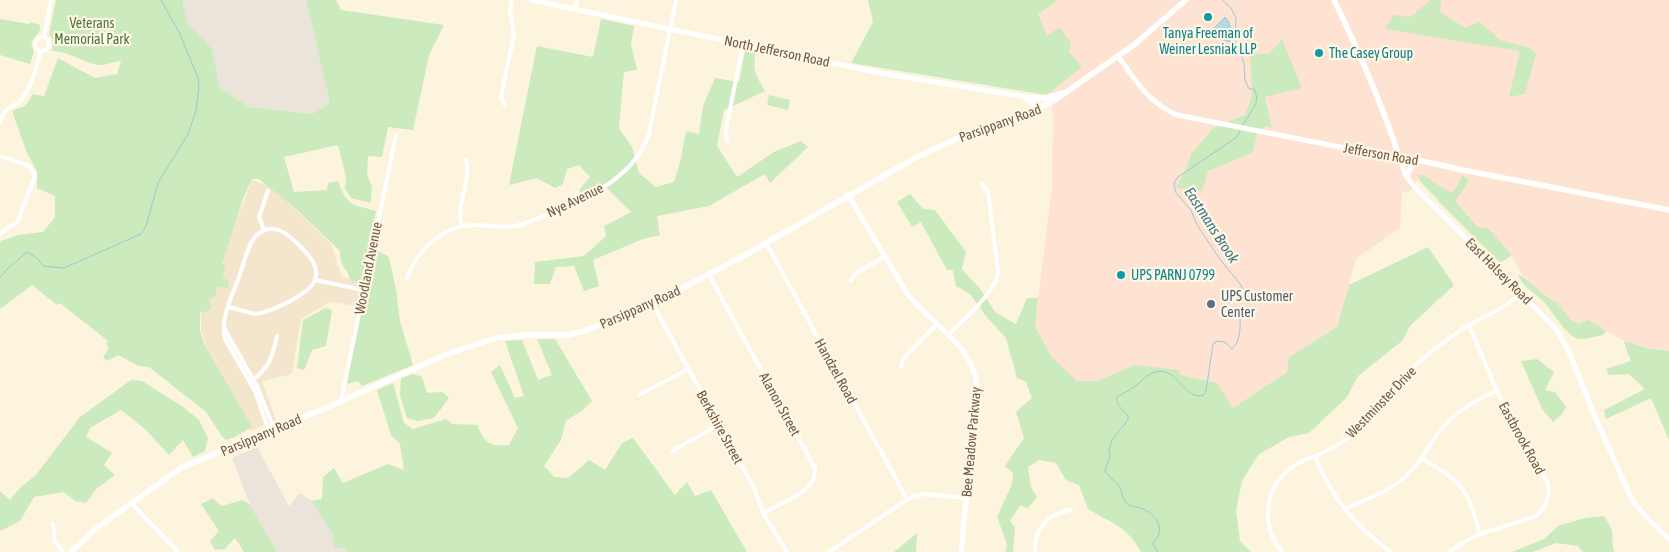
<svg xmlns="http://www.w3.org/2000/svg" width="1669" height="552" font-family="'Asap Condensed',sans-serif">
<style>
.residential{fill:#f4e6cd}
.commercial{fill:#fee3d2;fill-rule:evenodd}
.industrial{fill:#eae4db}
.green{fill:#cbeabd}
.water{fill:#b3dae6;stroke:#99c8d8}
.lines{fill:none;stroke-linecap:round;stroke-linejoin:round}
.stream{stroke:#99c8d8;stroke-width:1}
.minor{stroke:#fff;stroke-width:4}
.tertiary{stroke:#fff;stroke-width:5}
.secondary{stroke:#fff;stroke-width:5.5}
.culture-dot{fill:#0f9aa8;stroke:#fff7e5;stroke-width:2}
.service-dot{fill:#5c6f8a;stroke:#fff7e5;stroke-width:2}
.labels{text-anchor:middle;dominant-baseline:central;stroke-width:4.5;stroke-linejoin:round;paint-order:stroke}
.park-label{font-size:14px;fill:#4a793e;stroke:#fff7e5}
.culture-label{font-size:14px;fill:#0d838f;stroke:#fff7e5;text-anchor:start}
.street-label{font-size:14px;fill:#735a46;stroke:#fff7e5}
.service-label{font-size:14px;fill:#4e5e75;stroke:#fff7e5;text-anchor:start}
.water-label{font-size:15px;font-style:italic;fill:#407487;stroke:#fff7e5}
</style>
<rect width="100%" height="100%" fill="#fdf4de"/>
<path class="residential" d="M252 180 272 187 331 244 342 277 362 282 358 306 330 302 301 319 292 374 262 381 276 420 251 431 211 364 201 330V313Z"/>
<path class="commercial" d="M1058 0H1669V351L1646 348 1624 341 1606 331 1596 324H1579L1571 320 1557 303 1549 298 1523 277 1512 255 1488 228 1479 227 1455 201 1466 186 1468 179 1452 192 1445 190 1426 176 1421 174 1410 191 1402 192 1400 228 1356 259 1337 327 1289 357 1287 372 1233 408 1217 383 1134 365 1097 381H1077L1051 356 1035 325 1052 185 1053 116 1050 93 1082 67 1068 52 1060 27 1047 36 1037 14ZM1282 40 1265 97 1272 127 1265 126 1257 134 1253 153 1208 171 1187 167 1191 154 1213 128 1245 115 1252 96 1250 53 1269 54Z"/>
<g class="industrial">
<path d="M182 0H306L330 103 312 114 249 107 220 88 212 49 187 22Z"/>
<path d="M257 447 289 506 300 493 312 501 334 535 346 548V552H277L250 505 232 458Z"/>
</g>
<g class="green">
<path d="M56 0H182L187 22 212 49 220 88 249 107 312 114 330 103 306 0H336L341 10 444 25 429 55 413 130 388 127 382 157 368 156 367 174 372 187 371 203 351 198 345 189 346 177 338 145 284 157 294 192 327 190 328 183 338 181C347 207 352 204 376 211L361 284 350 280C348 267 340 269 340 251L296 209 259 179H252L244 196 222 264 226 266 222 276 228 281 229 288 215 287 217 295 209 300 211 308 204 313 200 312V330L204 344 252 427 235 437 226 440 221 435 206 412 149 367 139 366 118 355 107 361 103 357 109 348 106 345 108 341 60 303 57 305 32 285 0 309V243L1 241 18 235 43 232 55 217V196L37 188V171L27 153 12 111 25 106 33 94 44 96 58 58 95 78 117 74 121 61C113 61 106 66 98 65 82 62 68 51 52 51L53 40 49 34Z"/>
<path d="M868 0H1058L1038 14 1047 36 1060 27 1071 43 1069 52 1082 67 1047 95 851 63 873 22Z"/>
<path d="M1431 0H1441L1440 12 1465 28 1480 22 1500 40 1530 48 1536 54 1525 94 1509 97 1520 51 1385 29 1394 15 1410 17Z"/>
<path d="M0 19 29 24 31 22 40 25V31L31 42 34 52 30 64 0 55Z"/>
<path d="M601 19 634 26 631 44 637 70 624 72 619 128 632 147 639 173 656 187 674 182 681 159 686 131 699 134 703 106 715 78 739 82 746 46 756 52C752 70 756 76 765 91L724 110 717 146 737 177 774 152 801 141 808 147 770 183 765 174 709 206 657 216 660 235 643 239 593 260 599 286 584 291 574 266 556 267 550 284H534L535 262 584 256 606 236 604 226 631 212 603 184 584 196 579 190 590 177 579 165 567 169 563 184 555 188 537 178 509 185 537 46 593 57Z"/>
<path d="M1282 39 1302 88 1265 97 1272 128 1265 126 1257 134 1253 153 1208 171 1202 191 1176 188 1187 167 1191 154 1213 128 1245 115 1252 95 1250 53 1269 54Z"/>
<path d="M769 95 790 100 788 110 767 105Z"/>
<path d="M1420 174C1432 177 1439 189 1452 192L1457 187 1462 175 1468 179 1466 186 1455 201 1478 227 1488 228 1512 255 1500 263 1442 205C1435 195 1425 189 1418 178Z"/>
<path d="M910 194 923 209 935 210 966 252 962 269 981 290 995 312 1016 324 1027 298H1038L1035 326 1051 356 1077 381H1097L1134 365 1179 370 1180 375 1217 383 1233 408 1287 372 1289 357 1337 327 1349 285 1428 247 1454 285 1410 326 1402 341 1358 376 1347 397 1309 433 1289 437 1258 455 1242 481 1236 511 1240 541 1251 552H1141C1128 527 1110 522 1088 509L1079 485 1066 480 1056 463 1039 460 1028 467 1031 487 1037 497 1028 508 1020 505 1010 521 1015 527 1013 552H1006L1007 544 997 517 1012 484 1013 473 1005 466 1024 438 1016 412 1032 398 1026 382 1017 378 1006 338 985 315 971 295 956 286 953 270H947L921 222 912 227 897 202Z"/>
<path d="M376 250 389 257 396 289 400 321 413 365 362 386 358 381 347 384 354 343Z"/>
<path d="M1518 275 1523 277 1549 298 1557 303 1571 320 1579 324 1587 320 1596 324 1606 331 1603 335C1595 336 1584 341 1576 338 1563 331 1555 314 1545 303 1536 293 1523 288 1518 275Z"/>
<path d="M326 308 332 310 326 346 312 350 304 370 297 368 303 320Z"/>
<path d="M537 339H555L592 401 584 409 566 421 561 440 544 466 554 477 568 478 589 460 605 470 622 443 633 438 675 495 687 482 695 496 711 490 747 552H346L345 548 334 547 333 535 312 501 322 499 323 477 334 468 343 483 388 464 404 470 400 444 391 435 377 390 393 383 404 423 413 429 446 419 452 424 477 425C486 444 488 446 509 445L518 428 491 372 500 365 515 398 524 396 505 341 522 340 538 380 552 375Z"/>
<path d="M1624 341 1646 348 1669 351V440L1651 398 1606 419 1604 410 1645 389 1629 374 1609 375 1606 369 1631 361 1627 352Z"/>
<path d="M1537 359 1554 372 1545 390 1555 392 1566 407 1563 413 1553 422 1542 409 1521 361Z"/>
<path d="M413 374 422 377 427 393 442 392 449 398 434 418 417 421 407 418 400 395 401 378Z"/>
<path d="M131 380 142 381 183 407 199 420 208 438 205 451 193 457 183 440 169 455 145 429 121 410 90 428 86 437 112 453 104 465 115 475 96 489 86 503 75 501 64 492 34 497 20 521 0 531V491L10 500 21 487 36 475 80 417Z"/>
<path d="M213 498 221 506 243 500 250 505 277 552H244L235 538 225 549 215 550 210 541 219 531 201 504Z"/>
<path d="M1604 516 1612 530 1613 550 1615 552H1583L1578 546 1556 543 1533 552H1512L1544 539 1558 526 1585 518Z"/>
<path d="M917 533 916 552H894Z"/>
</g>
<path class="water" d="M1225 17C1232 26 1232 31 1230 42L1220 39 1213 33 1214 28Z"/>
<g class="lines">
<g class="stream">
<path d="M1222 0 1231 8 1236 18 1235 43 1240 50 1244 64 1245 80 1249 89H1254C1262 104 1249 112 1243 125"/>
<path d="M1240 131 1237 137 1178 177 1175 181 1174 185 1176 193 1191 210 1196 223 1219 258 1241 285 1244 294 1243 300"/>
<path d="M0 278 7 269 27 252 37 258 43 266 64 268 141 234 146 226 158 183 188 134 196 111 199 86 198 78 179 32 161 0"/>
<path d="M1158 552 1153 544C1154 541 1158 537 1159 534 1162 522 1151 511 1140 508 1137 506 1132 507 1129 505 1122 501 1123 493 1120 488 1116 480 1108 478 1105 470L1110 456 1109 449 1112 440 1128 420V416L1119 406 1116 398C1122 394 1127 391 1133 388 1140 383 1146 375 1155 372 1178 365 1183 402 1204 395L1206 391 1213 344 1217 341 1225 342 1232 349C1243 340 1239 320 1241 307"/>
</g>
<g class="minor">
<path d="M575 9 577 0"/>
<path d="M44 37 51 0"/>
<circle cx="42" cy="44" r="7"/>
<path d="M505 105 501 97 514 35 510 10 512 0"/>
<path d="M0 122C6 103 11 111 21 100 32 87 36 66 41 51"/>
<path d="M727 141 726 129 743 44"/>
<path d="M0 156 29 166 32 170 35 176 18 221 0 234"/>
<path d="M462 226C455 204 472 182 466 159"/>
<path d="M264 230 259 217 268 191"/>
<path d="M766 243 907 499"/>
<path d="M709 275 815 468C818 491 780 504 763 513"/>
<path d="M407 278C416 251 443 226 473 225 490 224 506 230 523 224 569 206 632 185 649 134L676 0"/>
<path d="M315 280 363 290"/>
<path d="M851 281 855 274 885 256"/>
<path d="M652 303 754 488 763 513 787 552"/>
<path d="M229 307 255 314 261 313C274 310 311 293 315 280 320 265 308 255 299 245 287 233 272 221 257 235 248 243 243 266 239 277 232 296 220 319 225 339L255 391 269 431"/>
<path d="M224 328 257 386 274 429"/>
<path d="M948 335C963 320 997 292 998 271L988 192 982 184"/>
<path d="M901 367 903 359 937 324"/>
<path d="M252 380C269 369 273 355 277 336"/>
<path d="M639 395 688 369"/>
<path d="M341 401 396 135"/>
<path d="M672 451 719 425"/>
<path d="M1315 456C1332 498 1354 525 1391 552"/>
<path d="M1421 458C1438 468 1458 479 1467 496 1473 508 1476 522 1480 534"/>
<path d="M131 503 178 552"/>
<path d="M1344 509C1367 499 1394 490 1411 471 1421 461 1428 448 1436 436 1451 414 1472 401 1497 391"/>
<path d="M53 524 55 542 63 552"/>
<path d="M829 552 911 497 925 494 966 498"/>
<path d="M1035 552C1034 529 1047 514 1070 510"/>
<path d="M1282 552C1260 525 1264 485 1294 466 1303 460 1315 456 1325 452 1335 447 1345 440 1354 433 1367 423 1375 409 1386 396 1398 381 1412 368 1426 356 1440 345 1454 334 1469 325 1486 315 1507 308 1520 293"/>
<path d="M1449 552 1464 542 1480 534 1536 516 1545 506 1549 493 1547 481 1523 443 1499 396 1469 325"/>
</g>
<g class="tertiary">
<path d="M531 0 880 73 1033 98 1038 103 1040 108"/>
<path d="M1118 56C1135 80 1149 103 1177 115L1386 156H1399L1405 174 1413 185 1557 330 1571 356 1593 412 1632 500 1646 517 1669 539"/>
<path d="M1025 98 1031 102 1036 111"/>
<path d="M1407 177 1410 168 1419 161"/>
<path d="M848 195 906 292C930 325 976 345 977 389L961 552"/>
</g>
<g class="secondary">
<path d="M1334 0C1359 51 1381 102 1399 156L1463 170 1669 210"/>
<path d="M1033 98H1046L1062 93"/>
<path d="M71 552 98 527 181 468 326 408 447 354 496 338 527 335H569L590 329 673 293 747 254 917 157 965 135 1027 114 1055 100 1135 44 1186 0"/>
</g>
</g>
<g class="culture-dot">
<circle cx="1208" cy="17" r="5"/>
<circle cx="1319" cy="53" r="5"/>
<circle cx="1121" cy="275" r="5"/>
</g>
<circle class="service-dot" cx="1211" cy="304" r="5"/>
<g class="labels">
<g class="park-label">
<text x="92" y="23">Veterans<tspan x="92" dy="16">Memorial Park</tspan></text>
</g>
<g class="culture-label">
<text x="1208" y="33" text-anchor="middle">Tanya Freeman of<tspan x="1208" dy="16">Weiner Lesniak LLP</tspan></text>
<text x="1329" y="53">The Casey Group</text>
<text x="1131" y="275">UPS PARNJ 0799</text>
</g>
<g class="street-label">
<text transform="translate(777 51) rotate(12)">North Jefferson Road</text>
<text transform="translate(1000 123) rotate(-20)">Parsippany Road</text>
<text transform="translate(1381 154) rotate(10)">Jefferson Road</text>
<text transform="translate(575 200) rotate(-26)">Nye Avenue</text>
<text transform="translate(368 268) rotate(-79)">Woodland Avenue</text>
<text transform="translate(1499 271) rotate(45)">East Halsey Road</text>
<text transform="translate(640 307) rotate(-24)">Parsippany Road</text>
<text transform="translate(836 371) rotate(61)">Handzel Road</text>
<text transform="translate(1381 402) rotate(-46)">Westminster Drive</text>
<text transform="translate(780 404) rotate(61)">Alanon Street</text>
<text transform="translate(720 427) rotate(61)">Berkshire Street</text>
<text transform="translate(261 435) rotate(-23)">Parsippany Road</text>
<text transform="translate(1522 438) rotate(61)">Eastbrook Road</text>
<text transform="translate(971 442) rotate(-85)">Bee Meadow Parkway</text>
</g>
<g class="service-label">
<text x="1221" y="296">UPS Customer<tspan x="1221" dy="16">Center</tspan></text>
</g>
<g class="water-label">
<text transform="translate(1212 225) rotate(57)">Eastmans Brook</text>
</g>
</g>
</svg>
